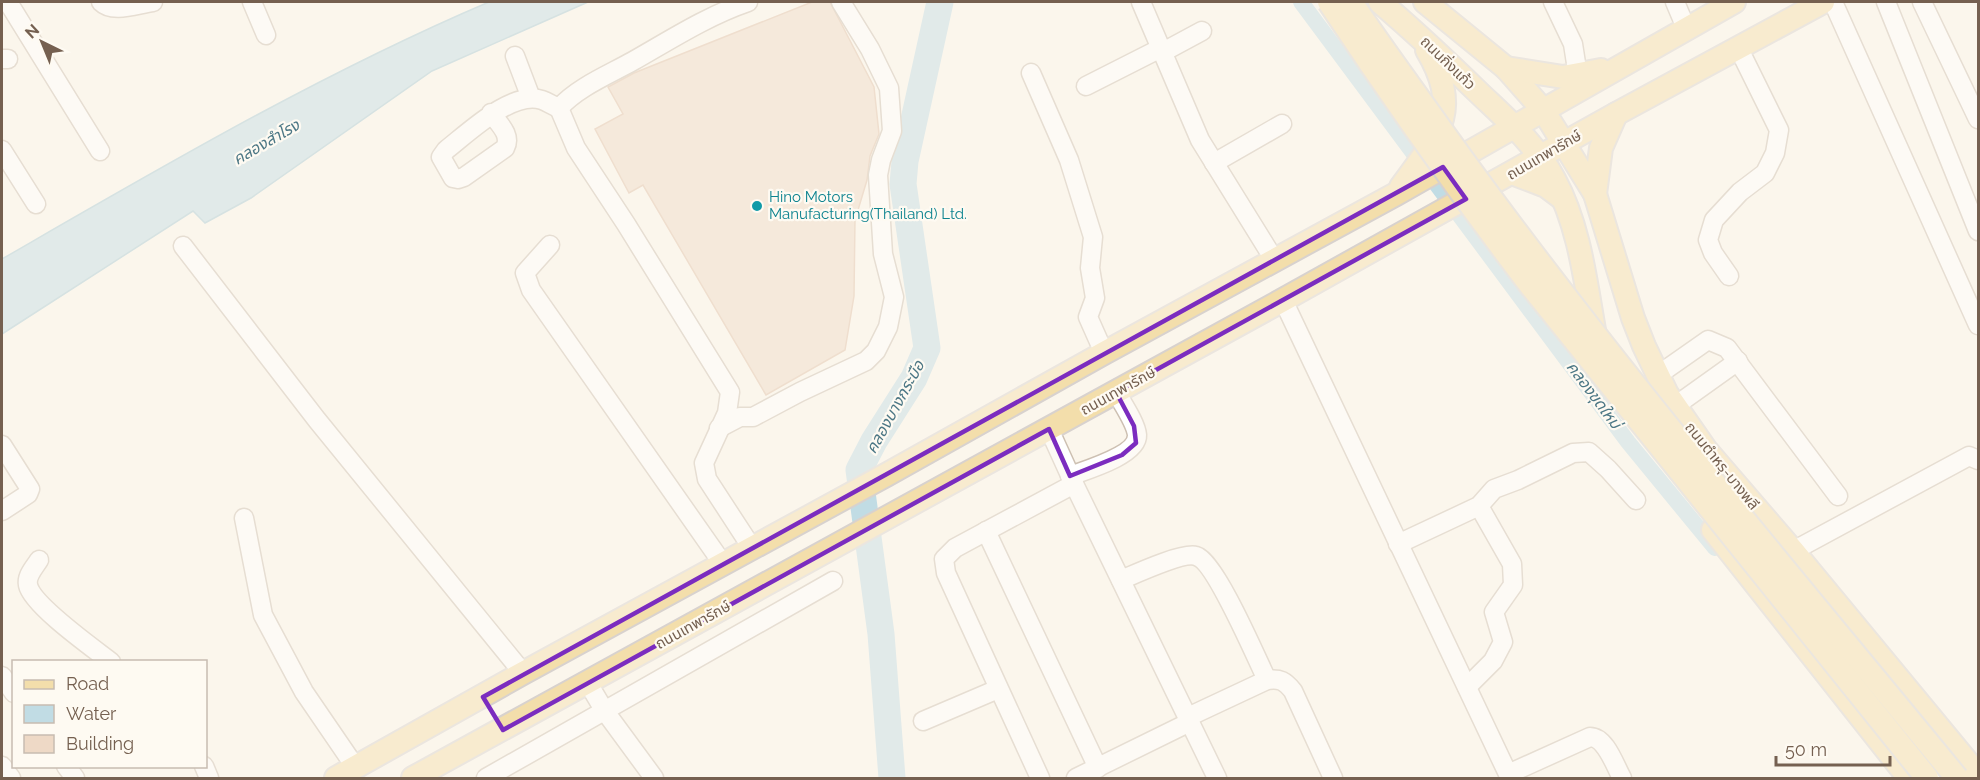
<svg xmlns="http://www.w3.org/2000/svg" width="1980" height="780" font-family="Raleway,'Noto Sans Thai',sans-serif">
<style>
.water{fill:#c1dce4;stroke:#a8cad4;stroke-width:1.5}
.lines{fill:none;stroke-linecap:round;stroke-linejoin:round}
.canal{stroke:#c1dce4;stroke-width:16}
.river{stroke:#c1dce4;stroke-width:27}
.building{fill:#eed9c6;stroke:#dfc2a8;stroke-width:1.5}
.minor-casing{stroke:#cdc0b2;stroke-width:21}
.major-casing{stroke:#d8d2ce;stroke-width:26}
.minor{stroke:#fff;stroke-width:18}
.major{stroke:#f3deab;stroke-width:22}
.major-bridge-casing{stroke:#d8d2ce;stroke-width:26;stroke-linecap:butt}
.major-bridge{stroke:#f3deab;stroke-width:22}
.marked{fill:none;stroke:#7b2cbf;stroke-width:4.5;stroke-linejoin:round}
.culture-dot{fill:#0f9aa8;stroke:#fefaf2;stroke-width:2}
.labels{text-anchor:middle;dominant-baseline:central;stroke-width:4.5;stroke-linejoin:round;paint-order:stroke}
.street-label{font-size:15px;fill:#756050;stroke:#fefaf2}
.culture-label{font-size:15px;fill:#0d838f;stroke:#fefaf2;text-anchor:start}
.water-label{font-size:16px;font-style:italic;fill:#4c7785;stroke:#fefaf2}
</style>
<rect width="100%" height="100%" fill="#fbf6ec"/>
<path class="water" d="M489 2H588L432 71 251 198 205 223 193 211 2 334V259C160 168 320 74 489 2Z"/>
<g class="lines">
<path class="canal" d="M1301 2 1628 442 1715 548"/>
<path class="river" d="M892 778 881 634 859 470 874 441 914 378 927 348 903 184 905 161 940 2"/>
</g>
<path class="building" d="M812 2H830L874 87 879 134 870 156 867 180 855 220 854 296 845 350 766 395 643 185 629 193 595 129 623 114 608 87 634 73Z"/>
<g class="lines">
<g class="minor-casing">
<g id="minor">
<path d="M8 2 100 151"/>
<path d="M101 2C113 14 137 4 153 2"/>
<path d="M252 2 266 35"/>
<path d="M748 2C707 16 670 40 633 61 608 75 578 87 559 108L576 148 626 224 730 392 727 413 704 463 707 479 752 548"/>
<path d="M1141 2 1200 140 1275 261"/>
<path d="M1553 2 1573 44 1578 76"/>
<path d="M1675 2 1686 28"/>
<path d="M1833 2 1978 325"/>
<path d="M1886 2 1978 231"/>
<path d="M1922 2 1978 119"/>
<path d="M1163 52 1202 31"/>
<path d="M515 56 531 98"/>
<path d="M2 59H8"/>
<path d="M1031 73 1069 160 1093 237 1090 268 1095 298 1088 317 1104 353"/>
<path d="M1086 86 1161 48"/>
<path d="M491 113C499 124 512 135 505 148L464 177 458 179 453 178 441 157 446 150C468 133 512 90 542 100 548 102 553 106 559 108"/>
<path d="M2 150 36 204"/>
<path d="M1214 163 1282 124"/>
<path d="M550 245 525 273 531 290 723 564"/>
<path d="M183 246 317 420 523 673"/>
<path d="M1729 276 1713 253 1708 240 1714 220 1740 192 1765 173 1775 153 1779 130 1738 47"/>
<path d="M1283 300 1508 774 1590 737C1606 737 1615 766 1622 778"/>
<path d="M1658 375 1708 340 1727 348 1838 496"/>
<path d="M1675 406 1738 361"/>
<path d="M719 428 740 417H753L800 392 866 361 876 351 888 327 894 297 883 254 878 175 881 160 892 131 889 88 870 49 841 2"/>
<path d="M1049 429 1074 484 1217 778"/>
<path d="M2 445 30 489 28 494 2 511"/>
<path d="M1070 476C1086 470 1138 455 1137 435 1136 423 1122 403 1116 392"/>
<path d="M244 518 263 615 304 692 356 768"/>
<path d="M986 531 1098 768"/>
<path d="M1398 544 1479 506 1494 489 1518 480 1573 453 1589 452 1608 469 1636 500"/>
<path d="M1793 551 1969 456 1978 460"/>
<path d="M39 560C34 568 26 576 28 585 32 605 93 648 111 662"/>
<path d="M1121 580C1135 574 1183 552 1196 556 1215 561 1256 657 1267 680"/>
<path d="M2 676 14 693"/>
<path d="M588 683 604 710 654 778"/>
<path d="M1467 687 1493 661 1503 642 1494 612 1513 585 1512 564 1479 506"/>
<path d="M1188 717 1267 680C1280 678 1285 681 1293 691L1333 778"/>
<path d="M923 721 998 689"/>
<path d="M2 766 11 778"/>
<path d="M66 766 75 778"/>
<path d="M204 766 209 778"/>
<path d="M486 778 833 581"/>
<path d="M1040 778 946 573 944 559 955 548 1074 484"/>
<path d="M1076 778 1190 722"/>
</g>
</g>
<g class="major-casing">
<g id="major">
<path d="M1380 2C1413 30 1445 60 1477 91 1505 118 1536 144 1554 179 1581 229 1586 287 1596 341"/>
<path d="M1425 2 1506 68 1543 110 1595 194 1633 318 1644 346 1667 394 1706 450 1793 551 1978 775"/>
<path d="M1506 68 1563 77 1601 70"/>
<path d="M1512 173 1546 186 1562 198"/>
<path d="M1401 187C1437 138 1463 110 1427 50"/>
<path d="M1595 194 1601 148 1616 114"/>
<path d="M1713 530 1909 778"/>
<path d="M336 778 523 673 886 475 1104 353 1396 194 1734 2"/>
<path d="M413 778 1283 300 1616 114 1823 2"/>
</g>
</g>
<use href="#minor" class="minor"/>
<use href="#major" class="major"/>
<g class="major-bridge-casing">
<g id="major-bridge">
<path d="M1329 2C1393 99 1460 193 1531 286L1927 778"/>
<path d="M1351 2C1381 47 1414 91 1445 135 1605 358 1784 567 1957 778"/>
</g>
</g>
<use href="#major-bridge" class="major-bridge"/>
</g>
<path d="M0 0H1980V780H0ZM1443 167 1466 199 1116 392 1134 426 1136 443 1122 455 1070 476 1049 429 503 730 483 697Z" fill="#fbf6ec" fill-opacity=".55" fill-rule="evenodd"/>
<path class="marked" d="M1443 167 1466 199 1116 392 1134 426 1136 443 1122 455 1070 476 1049 429 503 730 483 697Z"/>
<circle class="culture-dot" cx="757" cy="206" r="6"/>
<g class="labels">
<g class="street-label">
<text transform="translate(1448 63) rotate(44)">ถนนกิ่งแก้ว</text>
<text transform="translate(1544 155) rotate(-30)">ถนนเทพารักษ์</text>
<text transform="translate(1118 391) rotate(-29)">ถนนเทพารักษ์</text>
<text transform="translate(1722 466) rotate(51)">ถนนตำหรุ-บางพลี</text>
<text transform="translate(693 625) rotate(-29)">ถนนเทพารักษ์</text>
</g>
<g class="culture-label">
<text x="769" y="197">Hino Motors<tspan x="769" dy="17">Manufacturing(Thailand) Ltd.</tspan></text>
</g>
<g class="water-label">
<text transform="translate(266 142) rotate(-30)">คลองสำโรง</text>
<text transform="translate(1594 395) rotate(53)">คลองขุดใหม่</text>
<text transform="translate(895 407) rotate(-61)">คลองบางกระบือ</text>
</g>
</g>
<rect width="1980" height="780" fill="none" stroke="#756050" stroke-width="6"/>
<rect x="12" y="660" width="195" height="108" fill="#fefaf2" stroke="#c7bcb1" stroke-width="1.5"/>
<rect x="24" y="680" width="30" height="9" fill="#f3deab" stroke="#c7bcb1" stroke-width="1.5"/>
<text x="66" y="690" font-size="18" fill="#756050">Road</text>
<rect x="24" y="705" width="30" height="18" fill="#c1dce4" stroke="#c7bcb1" stroke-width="1.5"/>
<text x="66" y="720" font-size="18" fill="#756050">Water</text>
<rect x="24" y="735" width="30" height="18" fill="#eed9c6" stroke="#c7bcb1" stroke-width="1.5"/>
<text x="66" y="750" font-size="18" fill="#756050">Building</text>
<g transform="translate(42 42) rotate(317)" stroke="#fefaf2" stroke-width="4.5" paint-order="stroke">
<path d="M0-4.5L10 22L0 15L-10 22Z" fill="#756050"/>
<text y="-9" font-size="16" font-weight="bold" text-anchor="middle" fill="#756050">N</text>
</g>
<path d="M1776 756v9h114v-9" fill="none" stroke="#756050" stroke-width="3"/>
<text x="1785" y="756" font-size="18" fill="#756050" stroke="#fefaf2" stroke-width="4.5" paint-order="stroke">50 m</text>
</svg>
